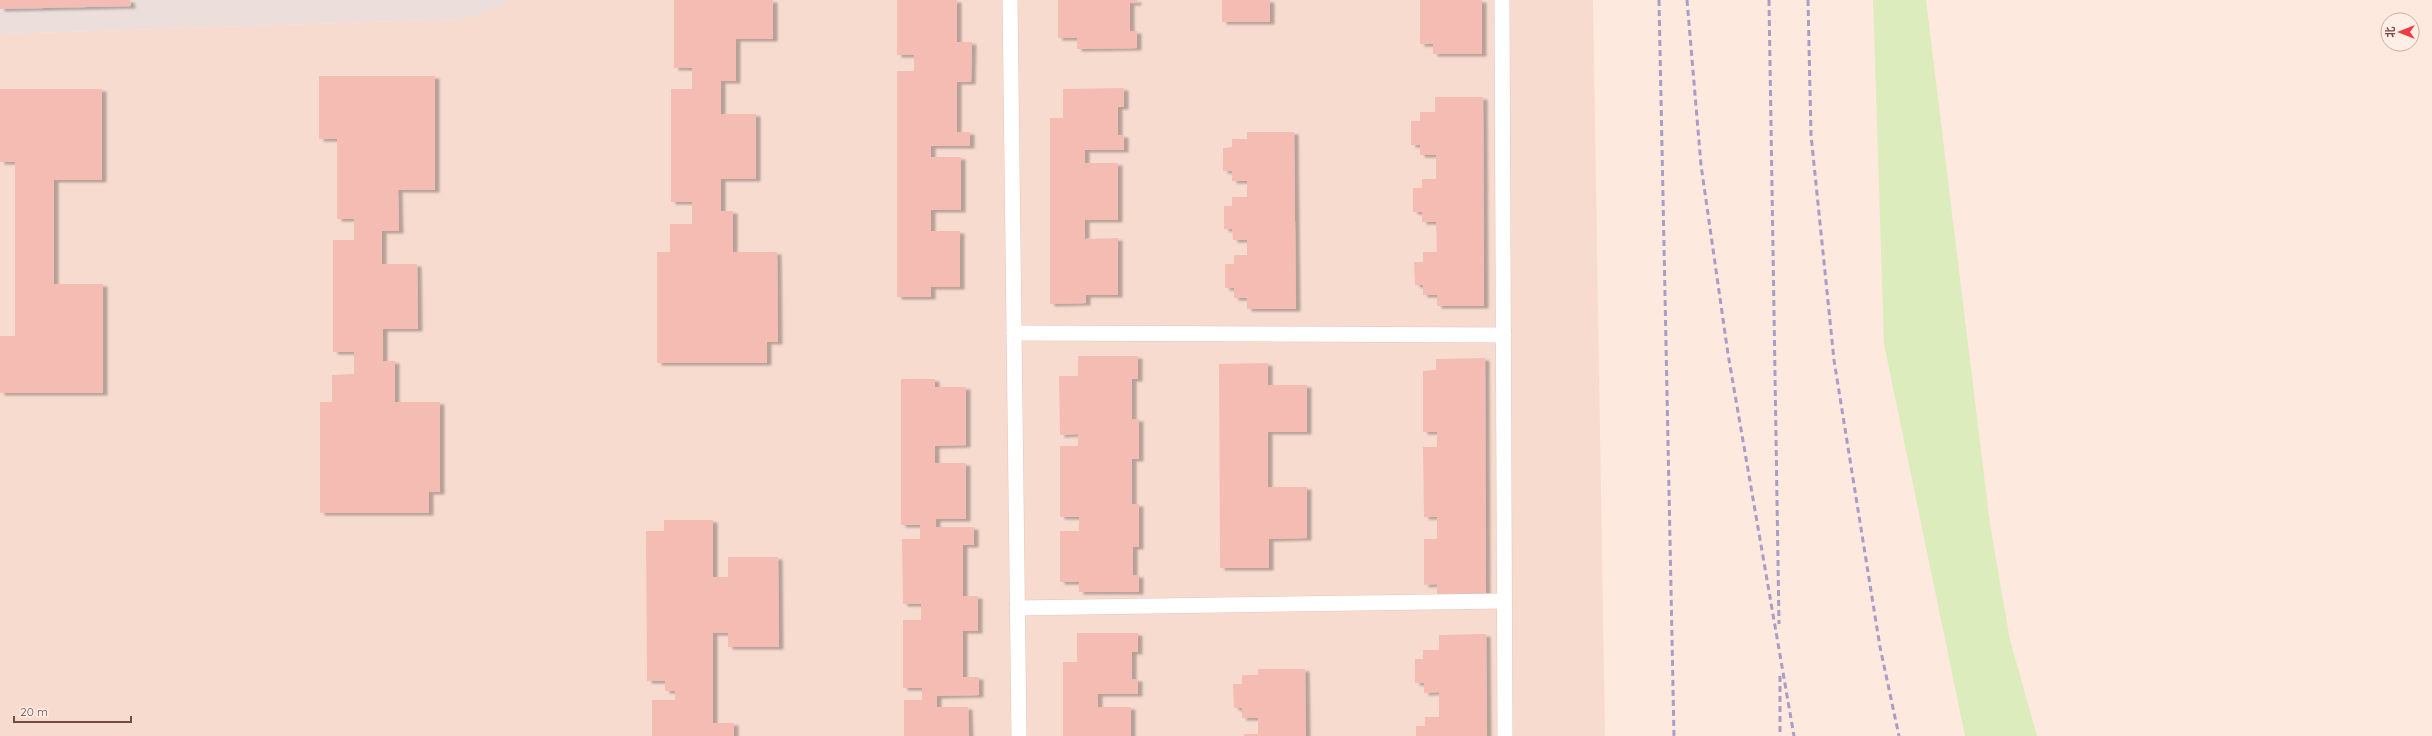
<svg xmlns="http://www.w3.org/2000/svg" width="2432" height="736" font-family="Quicksand,'Noto Sans SC',sans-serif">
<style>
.residential{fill:#f8dbcf}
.industrial{fill:#ebdedb}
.green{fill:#ddecbc}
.building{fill:#f5bcb4;filter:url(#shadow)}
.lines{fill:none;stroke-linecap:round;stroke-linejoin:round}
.lane-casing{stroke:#e4c4bd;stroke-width:16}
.lane{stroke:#fff;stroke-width:15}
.rail{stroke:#a89dc7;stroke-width:3;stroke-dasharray:6 4;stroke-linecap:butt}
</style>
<defs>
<filter id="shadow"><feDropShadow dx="4.5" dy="2.5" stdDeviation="1" flood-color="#0004"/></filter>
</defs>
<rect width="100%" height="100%" fill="#fee9de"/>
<path class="residential" d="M509 0H1593L1605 736H0V34L464 19 502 6Z"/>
<path class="industrial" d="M0 0H509L502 6 464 19 0 34Z"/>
<path class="green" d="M1873 0H1926L1990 524 2010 640 2037 736H1965L1884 344Z"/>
<g class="building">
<path d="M0 0H130L131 6 0 9Z"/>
<path d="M674 0H773V39H736V81H721V114H756V179H721V211H733V252H777L778 342H767V363H657V252H670V224H692V202H671V89H692V68H674Z"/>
<path d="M897 0H957V42H972L971 82H957V132H970V146H931V157H961V210H931V231H960V287H931V297H897V71H914V55H897Z"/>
<path d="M1058 0H1137V3H1130V31H1137V48L1077 49V38H1058Z"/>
<rect x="1222" y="0" width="48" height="22"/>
<path d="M1420 0H1482V54H1433V44H1420Z"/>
<path d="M319 76H435V190H398L399 231H382V264H417L418 329H383V361H395V402H440V492H429V513H320V402H332V375L354 374V352H333V240H354V219H337V139H319Z"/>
<path d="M1124 88V107H1118V135H1124V150H1085V163H1118V220H1085V239L1118 238V295H1086V303L1050 304V118H1063V89Z"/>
<path d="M0 89H102V180H54V284H103V393H0V336H15V162H0Z"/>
<path d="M1435 97H1483L1484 306H1437V295H1423V285H1415L1414 262H1423V252H1437L1436 222H1422V212H1413V188H1422V179H1436V155H1420V145H1411V121H1420V112H1435Z"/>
<path d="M1247 132H1294L1296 309H1247V298H1234V288H1225V264H1234V255H1247V240H1233L1232 229H1224V206H1232V197H1247V181H1232V171H1223V148L1232 147V139H1247Z"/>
<path d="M1078 356H1138V379H1132V419H1139V459H1132V504H1139V547H1133V575H1139V592H1079V582H1060V531H1079V517H1060V446H1078V434L1060 435 1059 376H1078Z"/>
<path d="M1485 358 1486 595H1437V584L1424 585V539H1437V517H1424L1423 447H1437V432H1423V371L1436 370V359Z"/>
<path d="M1268 363V385H1307V432H1268V487H1307V538L1269 539V568H1220L1219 364Z"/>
<path d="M901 379H935V387H966V445L935 446V463H966V519H936V527H974V545H963V596H978V631H963V677H979V695L937 696V707H968L969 736H904V700H922V688H903V620H921V604H903L902 539H920V525H901Z"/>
<path d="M664 520H713V577H728V557H778L779 647H728V633H713V723H734V736H652V700H675V691H665V681H647L646 531H664Z"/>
<path d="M1077 633H1138V652H1132V679H1138V694H1098V707H1131V736H1063V662H1077Z"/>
<path d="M1486 634 1487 736H1416V726H1425V717H1439V692L1424 693V683H1415V659H1423V650H1439V635Z"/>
<path d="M1258 669H1305L1306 736H1244V734H1258V718H1242V708H1234L1233 684H1242V675H1258Z"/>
</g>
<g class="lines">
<g class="lane-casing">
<g id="lane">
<path d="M1010 0 1019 736"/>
<path d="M1502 0 1505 736"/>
<path d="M1014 333 1504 335"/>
<path d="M1017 608 1504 601"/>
</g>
</g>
<use href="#lane" class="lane"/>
<g class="rail">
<path d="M1659 0 1674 736"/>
<path d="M1687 0 1701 165 1728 354 1794 736"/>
<path d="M1769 0 1779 624"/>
<path d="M1808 0 1811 135 1834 360 1880 647 1899 736"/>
<path d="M1780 676V736"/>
</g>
</g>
<g transform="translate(2400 32) rotate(270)"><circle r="19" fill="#ffeee6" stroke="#c8aca6"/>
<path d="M0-3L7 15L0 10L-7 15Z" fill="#f23a44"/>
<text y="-6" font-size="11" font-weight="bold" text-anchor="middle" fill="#764945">北</text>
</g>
<path d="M14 716v6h117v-6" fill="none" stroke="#764945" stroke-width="2"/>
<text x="20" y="716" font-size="12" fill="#764945" stroke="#ffeee6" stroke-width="3" paint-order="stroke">20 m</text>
</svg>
